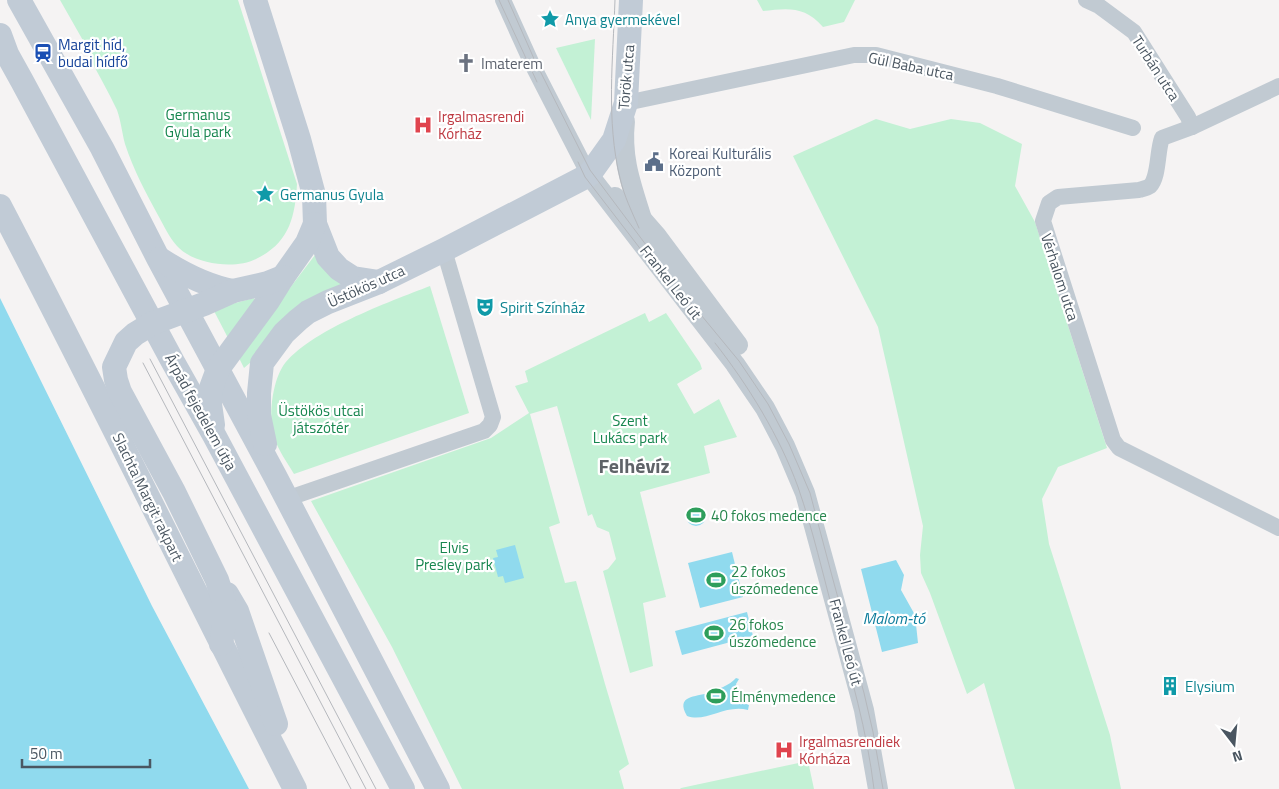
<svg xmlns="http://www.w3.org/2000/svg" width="1279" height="789" font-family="'Titillium Web',sans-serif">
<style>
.green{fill:#c3f1d5}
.water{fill:#90daee}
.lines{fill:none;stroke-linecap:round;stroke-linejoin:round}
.minor{stroke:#c1cad2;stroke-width:16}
.tertiary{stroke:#c1cad2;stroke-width:20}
.secondary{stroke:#c1cbd6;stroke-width:24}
.tram{stroke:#b5b8bd;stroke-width:1}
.labels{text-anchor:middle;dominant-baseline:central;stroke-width:4.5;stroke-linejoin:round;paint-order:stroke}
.culture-label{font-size:15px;fill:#0d838f;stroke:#fff;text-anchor:start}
.transit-label{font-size:15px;fill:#164399;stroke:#fff;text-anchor:start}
.worship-label{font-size:15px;fill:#5b616d;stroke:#fff;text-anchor:start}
.street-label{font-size:15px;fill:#4a5661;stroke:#fff}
.park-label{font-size:15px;fill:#17864f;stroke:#fff}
.health-label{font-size:15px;fill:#be3a42;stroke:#fff;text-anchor:start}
.service-label{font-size:15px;fill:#4e5e75;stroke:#fff;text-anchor:start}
.leisure-label{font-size:15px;fill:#27864d;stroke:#fff;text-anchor:start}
.water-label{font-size:16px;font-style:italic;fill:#0c7c9b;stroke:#fff}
.district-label{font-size:20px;font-weight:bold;fill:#5f6368;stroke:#fff}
</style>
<rect width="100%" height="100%" fill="#f5f3f3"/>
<g class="green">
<path d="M60 0H238L297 184C295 218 289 243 256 259 234 270 193 264 177 246 169 237 164 226 159 217 146 193 133 169 125 144 122 133 121 121 117 110 108 91 97 72 87 53L89 51Z"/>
<path d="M757 0H855L844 22 823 27C805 6 788 8 763 11Z"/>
<path d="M595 39 591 120 556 48Z"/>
<path d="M876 119 910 129 951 119 980 123 1022 144 1015 186 1035 222 1107 448 1058 467 1042 499 1049 544 1110 735 1121 789H1015L984 683 967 694 930 593 921 573 920 555 923 526 878 327 793 156Z"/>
<path d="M315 255 347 279 244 368 238 356Z"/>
<path d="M430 286 469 413 294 474C287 462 278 450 274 437 268 418 272 383 283 366 308 331 389 302 430 286Z"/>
<path d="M254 298 257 302 228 338 213 309Z"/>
<path d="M645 313 649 322 666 313 700 363 702 369 677 384 694 414 719 399 737 437 704 446 710 473 640 492 666 597 643 603 653 666 630 673 603 571 608 569 616 559 609 532 597 527 592 514 588 516 557 406 530 414 560 523 549 527 565 583 576 581 605 684 629 764 619 771 624 789H462L392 647 311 501 491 438 529 413 515 386 528 382 525 371Z"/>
<path d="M808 761 814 789H680L681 788Z"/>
</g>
<g class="water">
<path d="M0 298 152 606 249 789H0Z"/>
<circle cx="696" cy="516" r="10"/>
<path d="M515 545 524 578 505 583 503 576 498 577 493 558 498 557 496 550Z"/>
<path d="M732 552 743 597 700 608 688 563Z"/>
<path d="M896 560 904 575 901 590 915 615 918 643 882 652 861 569Z"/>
<path d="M747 612 753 636 682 655 675 631Z"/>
<path d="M736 678 739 679 736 684 741 702 749 705 748 710C725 704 706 723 687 716 675 695 696 697 708 693 717 690 730 685 736 678Z"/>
</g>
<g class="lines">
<g class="minor">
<path d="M503 0 532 64 589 175"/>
<path d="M1086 0 1099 6 1134 32 1188 117 1192 127"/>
<path d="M1279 86 1192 127 1162 138C1157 151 1159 177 1150 186 1147 188 1142 189 1139 190L1058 197 1049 203 1043 221 1113 440 1119 448 1279 528"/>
<path d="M626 103 854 55H876L997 86 1133 128"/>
<path d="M286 499 484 431 490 425 493 417 444 250"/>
</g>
<g class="tertiary">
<path d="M625 121C621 158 631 184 642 219"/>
<path d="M589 175 735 364 765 408 785 446 805 493 825 566 864 710 878 789"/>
<path d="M615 197 642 219 656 235 738 345"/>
</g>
<g class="secondary">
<path d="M19 0 102 148 158 258 275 476 438 789"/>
<path d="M255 0 299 139 314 195 315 224 328 257 339 269 353 278 379 282"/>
<path d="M0 35 7 54 22 81 173 362 214 435 403 789"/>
<path d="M0 206C101 399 196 595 295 789"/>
<path d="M160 259C183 274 206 286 233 291"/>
<path d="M213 425 210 404 211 388 218 369 268 301 283 277 307 243 315 224"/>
<path d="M265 444 259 415V393L262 363 284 333 298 320 308 312 328 302 379 282 444 250 589 175 614 140 626 103 631 0"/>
<path d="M227 594 237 611 276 724"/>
<path d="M221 644 224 625V602L217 580 174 492 120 392 116 380 114 367 126 342 135 334 153 323 204 304 233 291 268 283 283 277"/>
</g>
<g class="tram">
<path d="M499 0 537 82"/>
<path d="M508 0 535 61 590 170 673 281 739 361 768 404 789 444 810 493 832 576 864 693 873 732 883 789"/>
<path d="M615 0C613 59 606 121 620 178 624 196 632 212 639 228"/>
<path d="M578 162 585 177 642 251"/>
<path d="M715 343C748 385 780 437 798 487 813 530 823 575 835 619 851 675 867 731 874 789"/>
<path d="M150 359 376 789"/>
<path d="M143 363 366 789"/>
<path d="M269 633 351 789"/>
</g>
</g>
<defs>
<g id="sight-bare" transform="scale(1.5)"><path d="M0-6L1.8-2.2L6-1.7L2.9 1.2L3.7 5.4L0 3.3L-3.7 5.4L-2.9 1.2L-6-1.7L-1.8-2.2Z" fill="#0f9aa8" stroke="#fff" stroke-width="2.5" paint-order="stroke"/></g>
<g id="station-bare" transform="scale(1.5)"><path d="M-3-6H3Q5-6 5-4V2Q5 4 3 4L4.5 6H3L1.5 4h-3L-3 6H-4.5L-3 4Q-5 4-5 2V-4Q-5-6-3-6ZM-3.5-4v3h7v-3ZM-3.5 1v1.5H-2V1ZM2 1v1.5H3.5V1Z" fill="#1a4fb4" stroke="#fff" stroke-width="2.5" paint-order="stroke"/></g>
<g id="church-bare" transform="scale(1.5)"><path d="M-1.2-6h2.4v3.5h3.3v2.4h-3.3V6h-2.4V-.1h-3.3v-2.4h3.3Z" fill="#6b7280" stroke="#fff" stroke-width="2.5" paint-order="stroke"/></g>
<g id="hospital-bare" transform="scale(1.5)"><path d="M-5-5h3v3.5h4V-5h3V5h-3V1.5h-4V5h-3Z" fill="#e0444e" stroke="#fff" stroke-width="2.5" paint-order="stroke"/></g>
<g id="civic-bare" transform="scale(1.5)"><path d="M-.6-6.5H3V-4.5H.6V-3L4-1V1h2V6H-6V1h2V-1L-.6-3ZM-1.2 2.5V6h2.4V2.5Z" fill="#5c6f8a" stroke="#fff" stroke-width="2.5" paint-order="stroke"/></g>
<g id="theatre-bare" transform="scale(1.5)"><path d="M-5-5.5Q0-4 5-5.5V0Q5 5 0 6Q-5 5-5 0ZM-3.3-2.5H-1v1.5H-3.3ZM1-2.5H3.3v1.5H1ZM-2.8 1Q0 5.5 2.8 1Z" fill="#0f9aa8" stroke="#fff" stroke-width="2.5" paint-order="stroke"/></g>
<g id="stadium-bare" transform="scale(1.5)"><path d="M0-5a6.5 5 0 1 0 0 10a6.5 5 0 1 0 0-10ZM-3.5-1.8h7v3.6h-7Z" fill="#2e9e5b" stroke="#fff" stroke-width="2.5" paint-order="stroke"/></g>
<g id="building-bare" transform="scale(1.5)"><path d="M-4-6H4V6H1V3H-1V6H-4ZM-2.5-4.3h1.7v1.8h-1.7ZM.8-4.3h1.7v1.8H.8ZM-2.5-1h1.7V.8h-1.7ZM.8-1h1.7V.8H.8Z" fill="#0f9aa8" stroke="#fff" stroke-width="2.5" paint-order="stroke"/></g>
</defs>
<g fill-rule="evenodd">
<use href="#sight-bare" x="550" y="19"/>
<use href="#station-bare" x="43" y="53"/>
<use href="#church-bare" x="466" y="63"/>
<use href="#hospital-bare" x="423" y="125"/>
<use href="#civic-bare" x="654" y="162"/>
<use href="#sight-bare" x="265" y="194"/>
<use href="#theatre-bare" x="485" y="307"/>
<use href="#stadium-bare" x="696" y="515"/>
<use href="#stadium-bare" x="716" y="580"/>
<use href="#stadium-bare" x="714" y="633"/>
<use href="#building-bare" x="1170" y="686"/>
<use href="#stadium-bare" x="716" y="696"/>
<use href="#hospital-bare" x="784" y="750"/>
</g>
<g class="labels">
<g class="culture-label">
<text x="565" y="19">Anya gyermekével</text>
<text x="280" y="194">Germanus Gyula</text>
<text x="500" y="307">Spirit Színház</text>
<text x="1185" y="686">Elysium</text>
</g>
<g class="transit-label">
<text x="58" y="44">Margit híd,<tspan x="58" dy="17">budai hídfő</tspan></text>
</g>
<g class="worship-label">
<text x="481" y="63">Imaterem</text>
</g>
<g class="street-label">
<text transform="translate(911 66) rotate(12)">Gül Baba utca</text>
<text transform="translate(1156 68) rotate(57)">Turbán utca</text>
<text transform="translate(626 77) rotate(-85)">Török utca</text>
<text transform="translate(1060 277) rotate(72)">Vérhalom utca</text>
<text transform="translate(671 282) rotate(52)">Frankel Leó út</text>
<text transform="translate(366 286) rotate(-24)">Üstökös utca</text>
<text transform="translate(201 412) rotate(61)">Árpád fejedelem útja</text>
<text transform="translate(148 497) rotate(64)">Slachta Margit rakpart</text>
<text transform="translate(846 642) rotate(75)">Frankel Leó út</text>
</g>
<g class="park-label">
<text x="198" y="114">Germanus<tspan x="198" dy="17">Gyula park</tspan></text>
<text x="321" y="410">Üstökös utcai<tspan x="321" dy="17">játszótér</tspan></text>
<text x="630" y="420">Szent<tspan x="630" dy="17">Lukács park</tspan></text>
<text x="454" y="547">Elvis<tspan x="454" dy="17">Presley park</tspan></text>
</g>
<g class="health-label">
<text x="438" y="116">Irgalmasrendi<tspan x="438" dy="17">Kórház</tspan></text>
<text x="799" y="741">Irgalmasrendiek<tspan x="799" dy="17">Kórháza</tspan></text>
</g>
<g class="service-label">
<text x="669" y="153">Koreai Kulturális<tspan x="669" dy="17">Központ</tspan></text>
</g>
<g class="leisure-label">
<text x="711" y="515">40 fokos medence</text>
<text x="731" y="571">22 fokos<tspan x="731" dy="17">úszómedence</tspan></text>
<text x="729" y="624">26 fokos<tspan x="729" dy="17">úszómedence</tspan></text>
<text x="731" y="696">Élménymedence</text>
</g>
<g class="water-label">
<text x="894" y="618">Malom-tó</text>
</g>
<g class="district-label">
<text x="634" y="465">Felhévíz</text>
</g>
</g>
<g transform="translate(1234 744) rotate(164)" stroke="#ffffff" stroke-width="4" paint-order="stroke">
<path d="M0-4L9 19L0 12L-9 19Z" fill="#4a5661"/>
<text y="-8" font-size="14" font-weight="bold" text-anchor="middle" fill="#4a5661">N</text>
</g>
<path d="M22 759v8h128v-8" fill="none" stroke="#4a5661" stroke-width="2.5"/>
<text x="30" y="759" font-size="15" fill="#4a5661" stroke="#ffffff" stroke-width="4" paint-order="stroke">50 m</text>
</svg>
